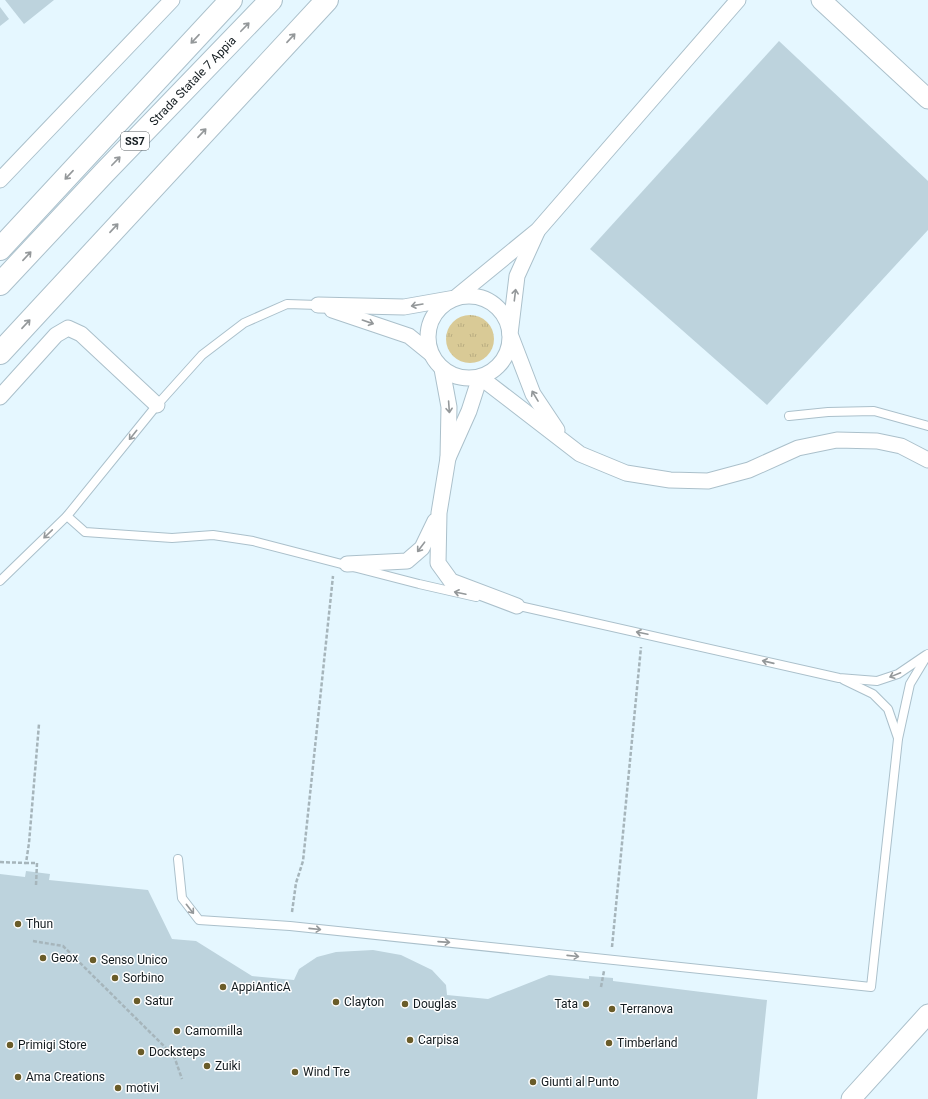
<svg xmlns="http://www.w3.org/2000/svg" width="928" height="1099" font-family="Roboto,sans-serif">
<style>
.grass{fill:url(#grass-tufts)}
.building{fill:#bdd3dd}
.lines{fill:none;stroke-linecap:round;stroke-linejoin:round}
.service-casing{stroke:#abc0cb;stroke-width:10}
.minor-casing{stroke:#abc0cb;stroke-width:17}
.tertiary-casing{stroke:#abc0cb;stroke-width:21}
.trunk-casing{stroke:#abc0cb;stroke-width:24}
.path{stroke:#a6b5bb;stroke-width:2.5;stroke-dasharray:4 2;stroke-linecap:butt}
.service{stroke:#fff;stroke-width:8}
.minor{stroke:#fff;stroke-width:15}
.tertiary{stroke:#fff;stroke-width:19}
.trunk{stroke:#fff;stroke-width:22}
.oneway{stroke:#94989a}
.poi-dot{fill:#6a5c29;stroke:#fff;stroke-width:1.5}
.labels{text-anchor:middle;dominant-baseline:central;stroke-width:3;stroke-linejoin:round;paint-order:stroke}
.shield{fill:#fff;stroke:#595f62;stroke-width:1}
.shield-label{font-size:11px;font-weight:bold;fill:#121a1e}
.street-label{font-size:12px;fill:#121a1e;stroke:#fff}
.poi-label{font-size:12px;fill:#121a1e;stroke:#fff;text-anchor:start}
</style>
<defs>
<pattern id="grass-tufts" width="24" height="20" patternUnits="userSpaceOnUse"><rect width="24" height="20" fill="#d9ca96"/><path d="M3 7l-1-3M5 7V3M7 7l1-3M15 17l-1-3M17 17v-4M19 17l1-3" fill="none" stroke="#b9ad81"/></pattern>
</defs>
<rect width="100%" height="100%" fill="#e5f7ff"/>
<circle class="grass" cx="470" cy="339" r="24"/>
<g class="building">
<path d="M5 0H54L24 24Z"/>
<path d="M0 7 9 19 0 26Z"/>
<path d="M779 41 928 181V230L767 405 590 249Z"/>
<path d="M26 871 50 874 49 880 148 890 172 939 196 941 252 976 294 980 299 969 317 957 336 952 373 950 401 955 432 970 446 985 447 995 488 999 549 975 589 979V976L613 978V981L767 1000 757 1099H0V874L25 877Z"/>
</g>
<g class="lines">
<g class="service-casing">
<g id="service">
<path d="M789 416 828 412 874 411 928 426"/>
<path d="M67 516 85 532 172 538 213 535 253 541 419 584 476 597"/>
<path d="M0 581 67 516 157 405 202 355 244 323 287 304 318 305"/>
<path d="M515 605 839 678 877 681 898 674 926 655"/>
<path d="M844 680 873 694 888 709 898 738"/>
<path d="M178 859 182 898 199 920 290 926 871 987 898 739 910 684 928 654"/>
</g>
</g>
<g class="minor-casing">
<g id="minor">
<path d="M0 180 172 0"/>
<path d="M537 232 517 276 510 334 533 394 557 430"/>
<circle cx="469" cy="337" r="41"/>
<path d="M318 305 404 307 455 298 538 230 738 0"/>
<path d="M332 310 409 336 430 353"/>
<path d="M442 369 449 407 448 458 439 513 438 563 451 581 517 606"/>
<path d="M0 397 56 335 68 328 81 334 157 405"/>
<path d="M448 458 469 411 480 377 580 454 626 473 670 480 708 481 749 470 798 448 837 440 877 441 901 446 928 460"/>
<path d="M347 564 407 561 422 548 435 521"/>
</g>
</g>
<g class="tertiary-casing">
<g id="tertiary">
<path d="M821 0 928 99"/>
<path d="M851 1099 928 1014"/>
</g>
</g>
<g class="trunk-casing">
<g id="trunk">
<path d="M0 249 231 0"/>
<path id="s1" d="M0 284 104 173 271 0"/>
<path d="M0 353 327 0"/>
</g>
</g>
<g class="path">
<path d="M0 862 26 863"/>
<path d="M36 885 37 863H26L29 843 39 724"/>
<path d="M292 912 296 883 303 861 333 576"/>
<path d="M33 941 63 946 174 1056 182 1079"/>
<path d="M612 947 641 647"/>
<path d="M601 987 604 971"/>
</g>
<use href="#service" class="service"/>
<use href="#minor" class="minor"/>
<use href="#tertiary" class="tertiary"/>
<use href="#trunk" class="trunk"/>
</g>
<defs><path id="oneway-shaft" d="M-6 0H5M1.5-3L5.5 0L1.5 3" fill="none" stroke-width="1.6" stroke-linecap="round" stroke-linejoin="round"/></defs>
<g class="oneway">
<use href="#oneway-shaft" transform="translate(245 27) rotate(-46)"/>
<use href="#oneway-shaft" transform="translate(291 38) rotate(-47)"/>
<use href="#oneway-shaft" transform="translate(195 39) rotate(133)"/>
<use href="#oneway-shaft" transform="translate(202 133) rotate(-47)"/>
<use href="#oneway-shaft" transform="translate(116 161) rotate(-46)"/>
<use href="#oneway-shaft" transform="translate(69 175) rotate(133)"/>
<use href="#oneway-shaft" transform="translate(114 228) rotate(-47)"/>
<use href="#oneway-shaft" transform="translate(27 256) rotate(-47)"/>
<use href="#oneway-shaft" transform="translate(515 295) rotate(-83)"/>
<use href="#oneway-shaft" transform="translate(417 305) rotate(170)"/>
<use href="#oneway-shaft" transform="translate(368 322) rotate(19)"/>
<use href="#oneway-shaft" transform="translate(26 324) rotate(-47)"/>
<use href="#oneway-shaft" transform="translate(535 396) rotate(-121)"/>
<use href="#oneway-shaft" transform="translate(449 407) rotate(86)"/>
<use href="#oneway-shaft" transform="translate(133 435) rotate(129)"/>
<use href="#oneway-shaft" transform="translate(48 534) rotate(136)"/>
<use href="#oneway-shaft" transform="translate(421 547) rotate(127)"/>
<use href="#oneway-shaft" transform="translate(460 593) rotate(-168)"/>
<use href="#oneway-shaft" transform="translate(642 633) rotate(-168)"/>
<use href="#oneway-shaft" transform="translate(768 662) rotate(-167)"/>
<use href="#oneway-shaft" transform="translate(895 675) rotate(158)"/>
<use href="#oneway-shaft" transform="translate(190 909) rotate(52)"/>
<use href="#oneway-shaft" transform="translate(315 929) rotate(6)"/>
<use href="#oneway-shaft" transform="translate(444 942) rotate(4)"/>
<use href="#oneway-shaft" transform="translate(573 956) rotate(6)"/>
</g>
<g class="poi-dot">
<circle cx="18" cy="924" r="4"/>
<circle cx="43" cy="958" r="4"/>
<circle cx="93" cy="960" r="4"/>
<circle cx="115" cy="978" r="4"/>
<circle cx="223" cy="987" r="4"/>
<circle cx="137" cy="1001" r="4"/>
<circle cx="336" cy="1002" r="4"/>
<circle cx="405" cy="1004" r="4"/>
<circle cx="586" cy="1004" r="4"/>
<circle cx="612" cy="1009" r="4"/>
<circle cx="177" cy="1031" r="4"/>
<circle cx="410" cy="1040" r="4"/>
<circle cx="609" cy="1043" r="4"/>
<circle cx="10" cy="1045" r="4"/>
<circle cx="141" cy="1052" r="4"/>
<circle cx="207" cy="1066" r="4"/>
<circle cx="295" cy="1072" r="4"/>
<circle cx="18" cy="1077" r="4"/>
<circle cx="533" cy="1082" r="4"/>
<circle cx="118" cy="1088" r="4"/>
</g>
<g class="labels">
<rect class="shield" x="121" y="132" width="28" height="18" rx="3"/>
<g class="shield-label">
<text x="135" y="141">SS7</text>
</g>
<g class="street-label">
<text stroke="none"><textPath href="#s1" startOffset="280">Strada Statale 7 Appia</textPath></text>
</g>
<g class="poi-label">
<text x="26" y="924">Thun</text>
<text x="51" y="958">Geox</text>
<text x="101" y="960">Senso Unico</text>
<text x="123" y="978">Sorbino</text>
<text x="231" y="987">AppiAnticA</text>
<text x="145" y="1001">Satur</text>
<text x="344" y="1002">Clayton</text>
<text x="413" y="1004">Douglas</text>
<text x="578" y="1004" text-anchor="end">Tata</text>
<text x="620" y="1009">Terranova</text>
<text x="185" y="1031">Camomilla</text>
<text x="418" y="1040">Carpisa</text>
<text x="617" y="1043">Timberland</text>
<text x="18" y="1045">Primigi Store</text>
<text x="149" y="1052">Docksteps</text>
<text x="215" y="1066">Zuiki</text>
<text x="303" y="1072">Wind Tre</text>
<text x="26" y="1077">Ama Creations</text>
<text x="541" y="1082">Giunti al Punto</text>
<text x="126" y="1088">motivi</text>
</g>
</g>
</svg>
